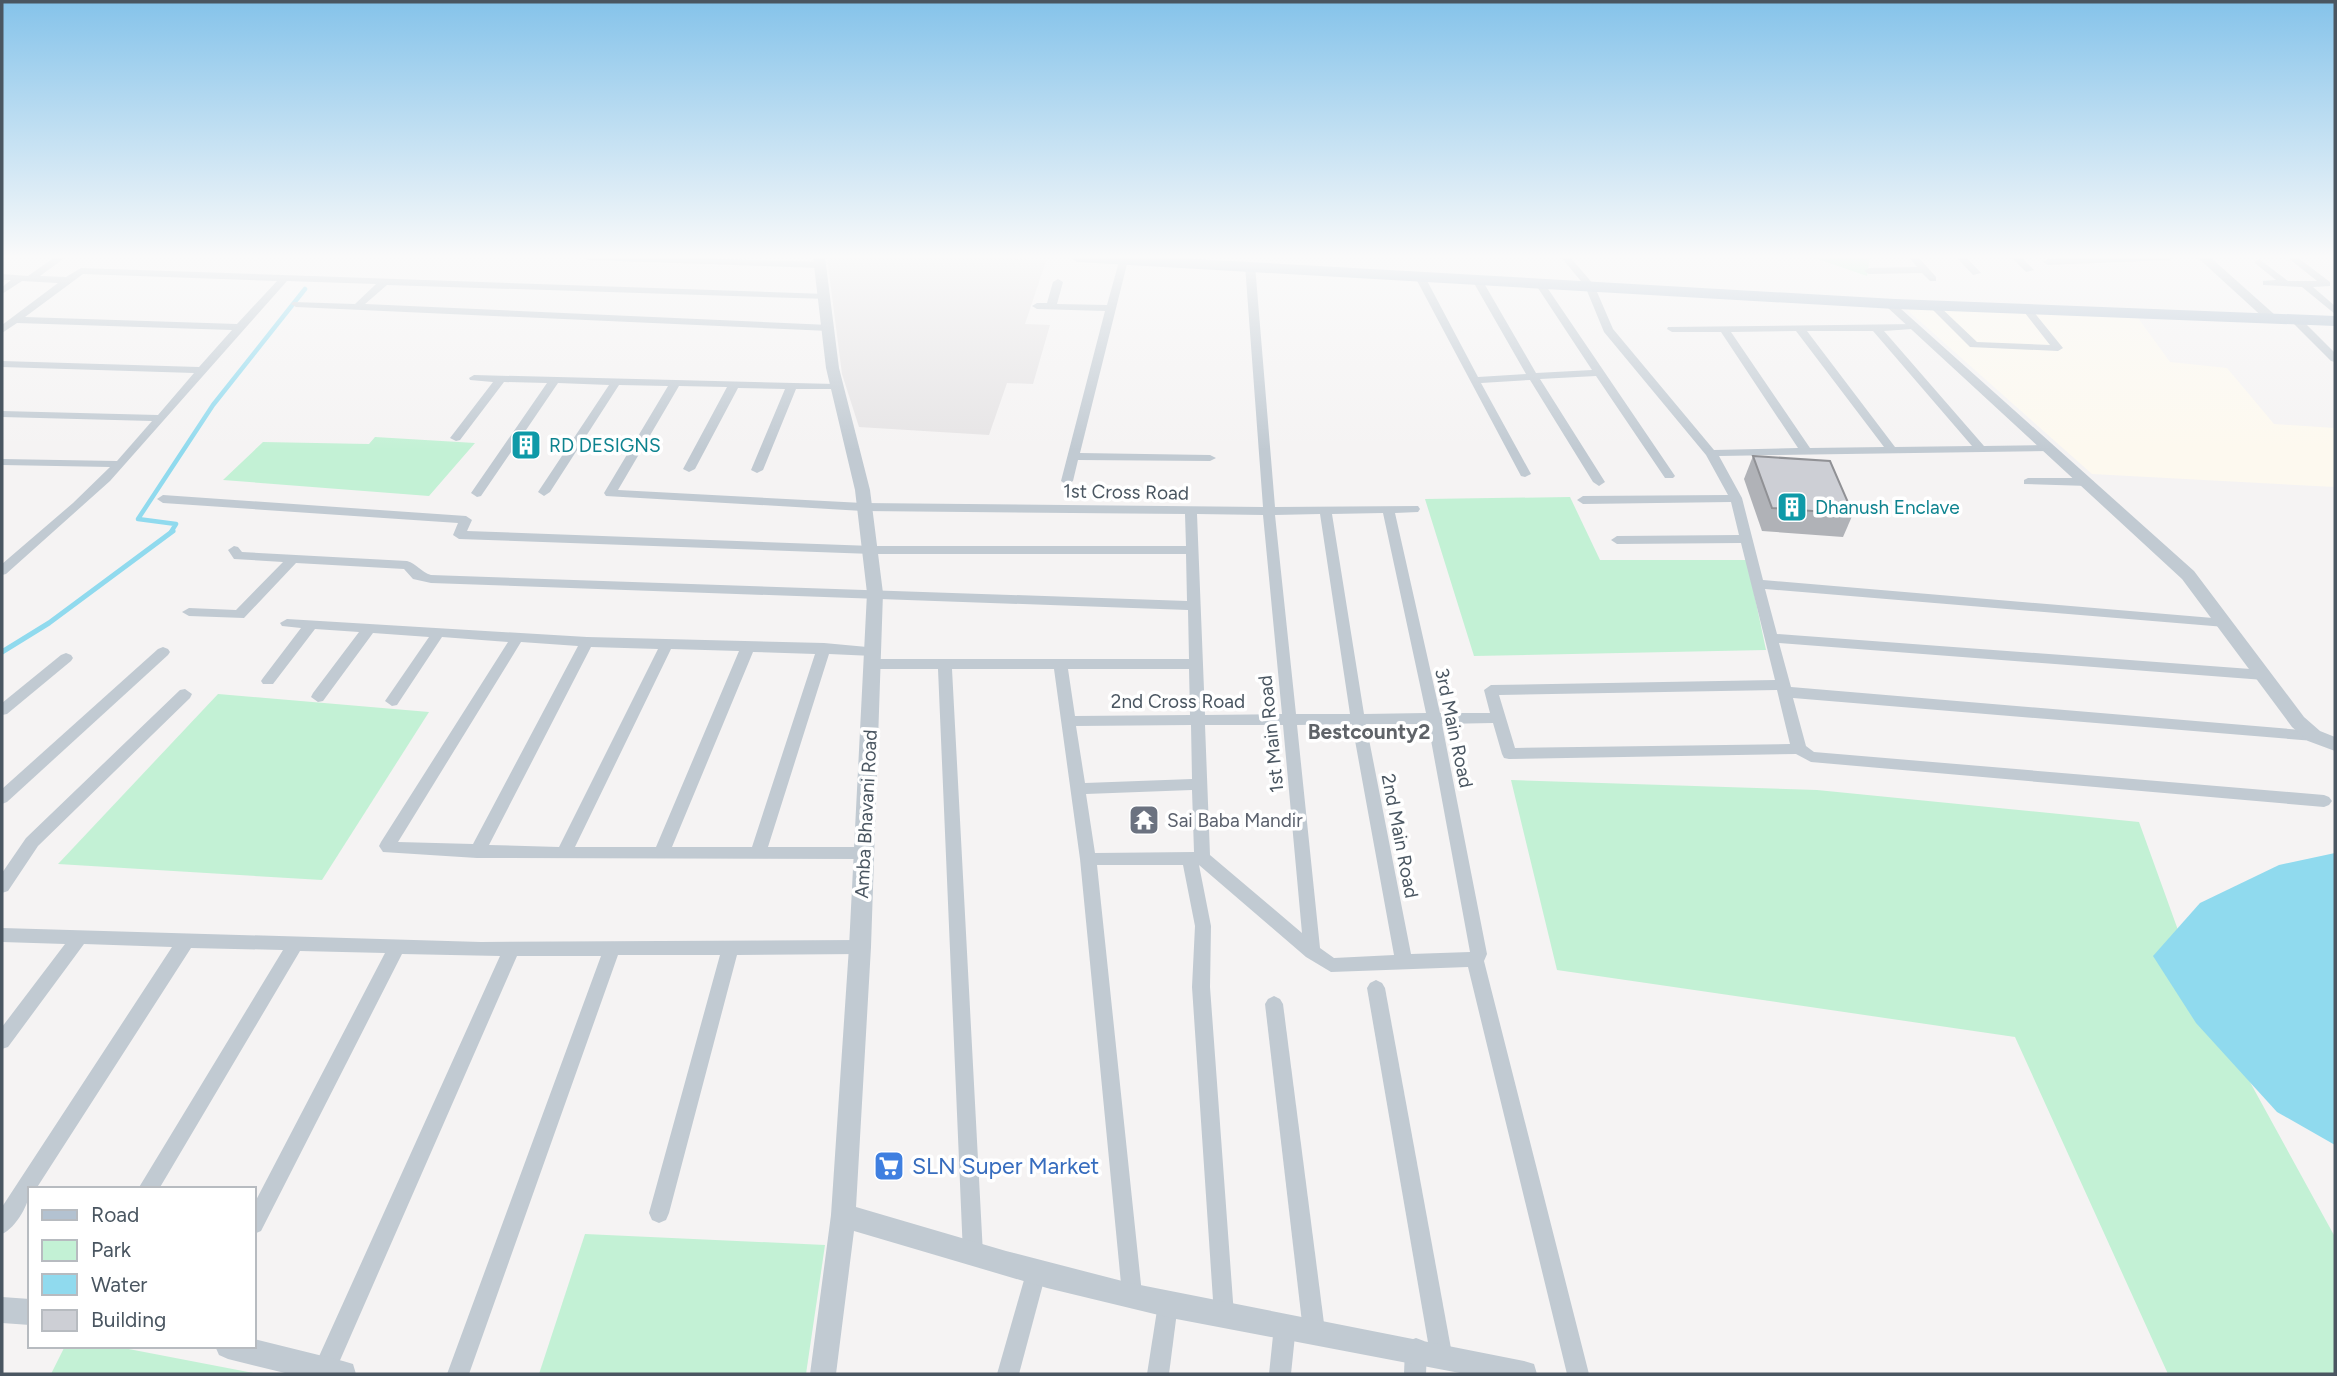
<svg xmlns="http://www.w3.org/2000/svg" width="2337" height="1376" font-family="Figtree,sans-serif">
<style>
.commercial{fill:#fdf9ef}
.education{fill:#e6e4e5}
.green{fill:#c3f1d5}
.water{fill:#90daee}
.lines{fill:none;stroke-linecap:round;stroke-linejoin:round}
.stream-far1{stroke:#90daee;stroke-width:4.5}
.stream{stroke:#90daee;stroke-width:5}
.minor{fill:#c1cad2;fill-rule:evenodd}
.tertiary{fill:#c1cad2;fill-rule:evenodd}
.primary{fill:#b3c2d1;fill-rule:evenodd}
.wall{fill:#b0b2b7}
.building{fill:#cdcfd5;stroke:#909195;stroke-width:2}
.labels{text-anchor:middle;dominant-baseline:central;stroke-width:7;stroke-linejoin:round;paint-order:stroke}
.culture-label{font-size:19px;fill:#0d838f;stroke:#fff;text-anchor:start}
.street-label{font-size:19px;fill:#4a5661;stroke:#fff}
.worship-label{font-size:19px;fill:#5b616d;stroke:#fff;text-anchor:start}
.neighbourhood-label{font-size:21px;font-weight:bold;fill:#5f6368;stroke:#fff}
.near-shop-label{font-size:23px;fill:#366cbe;stroke:#fff;text-anchor:start}
</style>
<rect width="100%" height="100%" fill="#f5f3f3"/>
<path class="commercial" d="M1905 308 2138 318 2170 362 2227 368 2274 424 2335 428V487L2092 474Z"/>
<path class="education" d="M827 257H1005L1046 261 1025 324 1050 325 1033 384 1007 383 989 435 859 427 842 374Z"/>
<g class="green">
<path d="M1812 257H1870L1867 276Z"/>
<path d="M375 437 475 443 429 496 223 480 263 442 369 444Z"/>
<path d="M1570 497 1600 560H1747L1766 650 1474 656 1425 499Z"/>
<path d="M218 694 429 712 322 880 58 864Z"/>
<path d="M1511 780 1817 790 2139 822 2200 991 2335 1237V1374H2168L2015 1037 1557 970Z"/>
<path d="M585 1234 825 1245 806 1374H539Z"/>
<path d="M65 1346H113L258 1374H51Z"/>
</g>
<path class="water" d="M2335 853V1145L2277 1112 2196 1023 2153 956 2200 903 2279 865Z"/>
<g class="lines">
<path class="stream-far1" d="M171 532 176 524 138 519 213 405 305 289"/>
<path class="stream" d="M2 652 49 623 173 531"/>
<g class="minor">
<path d="M55 257H66L40 276 66 277 81 268 826 294 829 295V299L387 285 365 304 829 325 834 328 829 331 296 307 291 304 293 302 355 304 376 284 287 281 110 481 6 574 2 575V564L73 503 110 467 2 465V459L117 461 152 421 2 417V411L158 415 194 373 2 367V361L199 367 232 330 17 323 2 333V325L58 283 22 281 2 294V287L11 280H2V274L28 276ZM83 274 277 281 237 324 25 317Z"/>
<path d="M584 257H668L820 262 825 265 820 268 588 260Z"/>
<path d="M1561 257H1570L1594 285 1613 329 1714 450 1798 448 1721 332H1672L1667 329 1668 327 1916 324V328L1912 329 1884 331 1984 446 2049 445 2055 448 2049 451 1719 456 1742 498 1763 580 2225 619 2232 623 2225 627 1765 589 1777 634 2264 670 2271 675 2264 680 1779 643 1791 687 2314 731 2319 732 2321 736 2319 740 2314 741 1793 698 1806 746 1814 752 2324 795 2329 797 2332 801 2329 805 2324 807 1811 762 1796 754 1509 759 1504 758 1502 754 1493 723 1442 724 1487 954 1484 961 1589 1374H1567L1468 967 1331 972 1306 957 1199 865 1211 926 1210 987 1234 1315 1231 1322 1224 1325 1217 1322 1214 1315 1192 987 1195 926 1183 865H1097L1142 1294 1139 1301 1132 1304 1125 1301 1122 1294 1080 859 1054 669H952L983 1254 980 1261 973 1264 966 1261 963 1254 938 669H873L866 664 873 659H1189L1188 610 431 583 413 579 404 569 296 563 244 618 189 616 182 612 189 608 236 610 283 562 234 559 228 550 234 546 238 547 242 552 407 561C417 564 421 572 431 575L1187 601 1186 554H872L459 539 453 535 458 523 163 503 157 499 163 495 466 516 472 520 467 531 872 546H1186L1185 514 863 511 606 496 604 493 668 386 619 385 550 492 544 496 538 492 609 385 558 383 481 496 477 497 471 493 547 383 504 382 460 440 456 441 450 438 493 382 470 380 469 378 474 375 836 384 840 385V389H796L763 470 757 473 751 470 785 389 738 388 695 469 689 472 683 469 727 387 679 386 618 490 863 503 1263 507 1245 265 1250 262 1255 265 1275 507 1418 506 1420 509 1418 512 1395 513 1440 713H1490L1484 690 1491 685 1775 680 1741 543 1617 544 1611 540 1617 536 1739 535 1731 502 1583 504 1577 500 1583 496 1728 495 1706 455 1604 332 1585 286ZM1796 331 1884 447 1810 448 1731 332ZM1807 331H1873L1972 446 1895 447ZM1383 513 1426 713 1364 714 1332 514ZM1197 514 1263 515 1282 714 1205 715ZM1320 514 1350 714H1296L1275 515ZM1068 669H1189L1190 715 1075 716ZM1777 690 1790 744 1515 748 1499 695ZM1352 724 1394 955 1334 958 1320 948 1297 725ZM1366 724H1428L1470 952 1411 954ZM1191 725 1192 779 1085 783 1076 726ZM1205 725H1283L1302 933 1210 855ZM1192 790 1194 852 1095 853 1086 794Z"/>
<path d="M1909 257H1918L1936 277V281H1930L1922 273 1869 274 1864 271 1869 268 1917 267Z"/>
<path d="M1956 257H1966L1981 273 1973 275Z"/>
<path d="M2011 257H2021L2034 270 2026 272Z"/>
<path d="M2094 257H2174L2170 260 2048 265 2043 262 2048 259Z"/>
<path d="M2287 257H2297L2330 282V286L2313 287 2335 306V314L2302 287 2263 285V281L2276 280 2256 264 2254 262 2259 259 2288 281H2317Z"/>
<path d="M1120 258 1128 260 1080 453 1210 455 1216 458 1210 461 1078 460 1073 481 1067 485 1061 481 1105 311 1037 309 1032 306 1037 303H1047L1053 282 1058 279 1063 282 1057 304 1107 305Z"/>
<path d="M1419 272 1424 275 1478 377 1526 374 1471 278 1476 275 1481 278 1536 373 1592 370 1534 282 1542 280 1675 476 1673 478H1665L1596 376 1540 379 1605 482 1599 486 1593 482 1530 380 1481 383 1531 474 1525 477 1521 476 1414 275Z"/>
<path d="M1931 304H1937L1977 342 2050 345 2021 308 2029 306 2063 348 2058 351 1970 347 1931 308Z"/>
<path d="M2295 316 2299 317 2335 353V362L2331 361 2291 321 2290 319Z"/>
<path d="M2028 478H2088L2094 482 2088 486 2024 484V480Z"/>
<path d="M287 619 587 637 824 643 878 648 880 651 873 656 829 654 768 847H864L870 849 872 853 870 857 864 859 477 858 383 852 379 846 381 842 508 642 442 637 397 705 392 706 385 701 429 637 373 633 323 701 318 702 311 697 313 693 359 632 315 629 273 684H263L261 681 263 678 301 628 282 626 280 623ZM521 642 578 646 473 844 398 842ZM591 647 658 649 559 847 489 845ZM671 649 739 651 656 847H575ZM753 652 815 654 752 847H672Z"/>
<path d="M163 647 168 649 170 652 168 655 7 802 2 804V789L158 649Z"/>
<path d="M66 653 71 655 73 658 71 661 7 714 2 715V703L61 655Z"/>
<path d="M185 689 192 694 190 698 38 846 8 891 2 893V873L26 838 180 690Z"/>
<path d="M2 928 481 942 860 940 866 942 868 947 866 952 860 954 737 955 669 1213 666 1220 659 1223 652 1220 649 1213 720 955H618L469 1374H447L601 956H517L334 1374H315L313 1371 316 1363 500 956 402 954 261 1231 254 1234V1204L385 953 300 951 159 1189H138L283 950 191 948 36 1189H30C30 1203 16 1228 2 1234V1207L172 947 84 944 8 1047 2 1049V1027L65 944 2 942Z"/>
<path d="M1376 980 1382 983 1385 988 1452 1354 1449 1362 1441 1365 1433 1362 1430 1354 1367 988 1370 983Z"/>
<path d="M1274 996 1280 999 1283 1004 1325 1331 1321 1338 1314 1342 1307 1338 1303 1331 1265 1004 1268 999Z"/>
<path d="M1036 1263 1043 1266 1046 1273 1019 1374H997L1026 1273 1029 1266Z"/>
<path d="M1168 1294 1175 1297 1178 1304 1169 1374H1147L1158 1304 1161 1297Z"/>
<path d="M1285 1315 1292 1319 1296 1326 1291 1374H1269L1274 1326 1278 1319Z"/>
<path d="M1416 1338 1424 1341 1427 1349 1426 1374H1404L1405 1349 1408 1341Z"/>
</g>
<g class="tertiary">
<path d="M813 257H825L839 368 870 490 883 593 871 947 856 1207 1006 1251 1130 1283 1524 1361 1534 1364 1537 1374H1465L1171 1318 1047 1288 854 1231 836 1374H810L831 1215 849 947 867 593 855 490 826 368Z"/>
<path d="M2197 257H2210L2275 315V321H2267Z"/>
<path d="M1891 300 2194 571 2304 717 2320 731 2335 737V751L2308 741 2292 727 2182 579 1887 307V301Z"/>
<path d="M2 1297 30 1299V1325L2 1323Z"/>
<path d="M254 1339 343 1361 353 1364 356 1374H289L228 1359 219 1355 215 1346H254Z"/>
</g>
<path class="primary" d="M1070 257H1162L1895 299 2335 316V326L1895 309 1077 262Z"/>
</g>
<path class="wall" d="M1753 456 1853 514 1843 537 1762 531 1744 479Z"/>
<path class="building" d="M1753 456 1830 461 1853 514 1772 508Z"/>
<linearGradient id="sky" x2="0" y2="1"><stop stop-color="#85c3ea"/><stop offset="0.57" stop-color="#fafafa"/><stop offset="1" stop-color="#fafafa" stop-opacity="0"/></linearGradient>
<rect width="2337" height="450" fill="url(#sky)"/>
<defs>
<g id="building-square" transform="scale(1.575)"><rect x="-9" y="-9" width="18" height="18" rx="4" fill="#0f9aa8" stroke="#fff"/><path d="M-4-6H4V6H1V3H-1V6H-4ZM-2.5-4.3h1.7v1.8h-1.7ZM.8-4.3h1.7v1.8H.8ZM-2.5-1h1.7V.8h-1.7ZM.8-1h1.7V.8H.8Z" fill="#fff"/></g>
<g id="temple-square" transform="scale(1.575)"><rect x="-9" y="-9" width="18" height="18" rx="4" fill="#6b7280" stroke="#fff"/><path d="M0-6L5-2H3V0L6.5 2.5H4V6H1.5V3h-3V6H-4V2.5H-6.5L-3 0V-2H-5Z" fill="#fff"/></g>
<g id="supermarket-square" transform="scale(1.575)"><rect x="-9" y="-9" width="18" height="18" rx="4" fill="#3f7fe0" stroke="#fff"/><path d="M-6-5.5h2.5l.6 2H6L4.5 2H-2.5L-4.4-4H-6ZM-1.5 3.2a1.3 1.3 0 1 0 .1 0ZM3 3.2a1.3 1.3 0 1 0 .1 0Z" fill="#fff"/></g>
</defs>
<g fill-rule="evenodd">
<use href="#building-square" x="526" y="445"/>
<use href="#building-square" x="1792" y="507"/>
<use href="#temple-square" x="1144" y="820"/>
<use href="#supermarket-square" x="889" y="1166"/>
</g>
<g class="labels">
<g class="culture-label">
<text x="549" y="445">RD DESIGNS</text>
<text x="1815" y="507">Dhanush Enclave</text>
</g>
<g class="street-label">
<text transform="translate(1126 492) rotate(1)">1st Cross Road</text>
<text x="1178" y="701">2nd Cross Road</text>
<text transform="translate(1454 728) rotate(78)">3rd Main Road</text>
<text transform="translate(1271 734) rotate(-96)">1st Main Road</text>
<text transform="translate(866 814) rotate(-87)">Amba Bhavani Road</text>
<text transform="translate(1400 836) rotate(79)">2nd Main Road</text>
</g>
<g class="worship-label">
<text x="1167" y="820">Sai Baba Mandir</text>
</g>
<g class="neighbourhood-label">
<text x="1369" y="731">Bestcounty2</text>
</g>
<g class="near-shop-label">
<text x="912" y="1166">SLN Super Market</text>
</g>
</g>
<rect width="2337" height="1376" fill="none" stroke="#4a5661" stroke-width="7"/>
<rect x="28" y="1187" width="228" height="161" fill="#ffffff" stroke="#b7bbc0" stroke-width="2"/>
<rect x="42" y="1210" width="35" height="10" fill="#b3c2d1" stroke="#b7bbc0" stroke-width="2"/>
<text x="91" y="1222" font-size="21" fill="#4a5661">Road</text>
<rect x="42" y="1240" width="35" height="21" fill="#c3f1d5" stroke="#b7bbc0" stroke-width="2"/>
<text x="91" y="1257" font-size="21" fill="#4a5661">Park</text>
<rect x="42" y="1274" width="35" height="21" fill="#90daee" stroke="#b7bbc0" stroke-width="2"/>
<text x="91" y="1292" font-size="21" fill="#4a5661">Water</text>
<rect x="42" y="1310" width="35" height="21" fill="#cdcfd5" stroke="#b7bbc0" stroke-width="2"/>
<text x="91" y="1327" font-size="21" fill="#4a5661">Building</text>
</svg>
